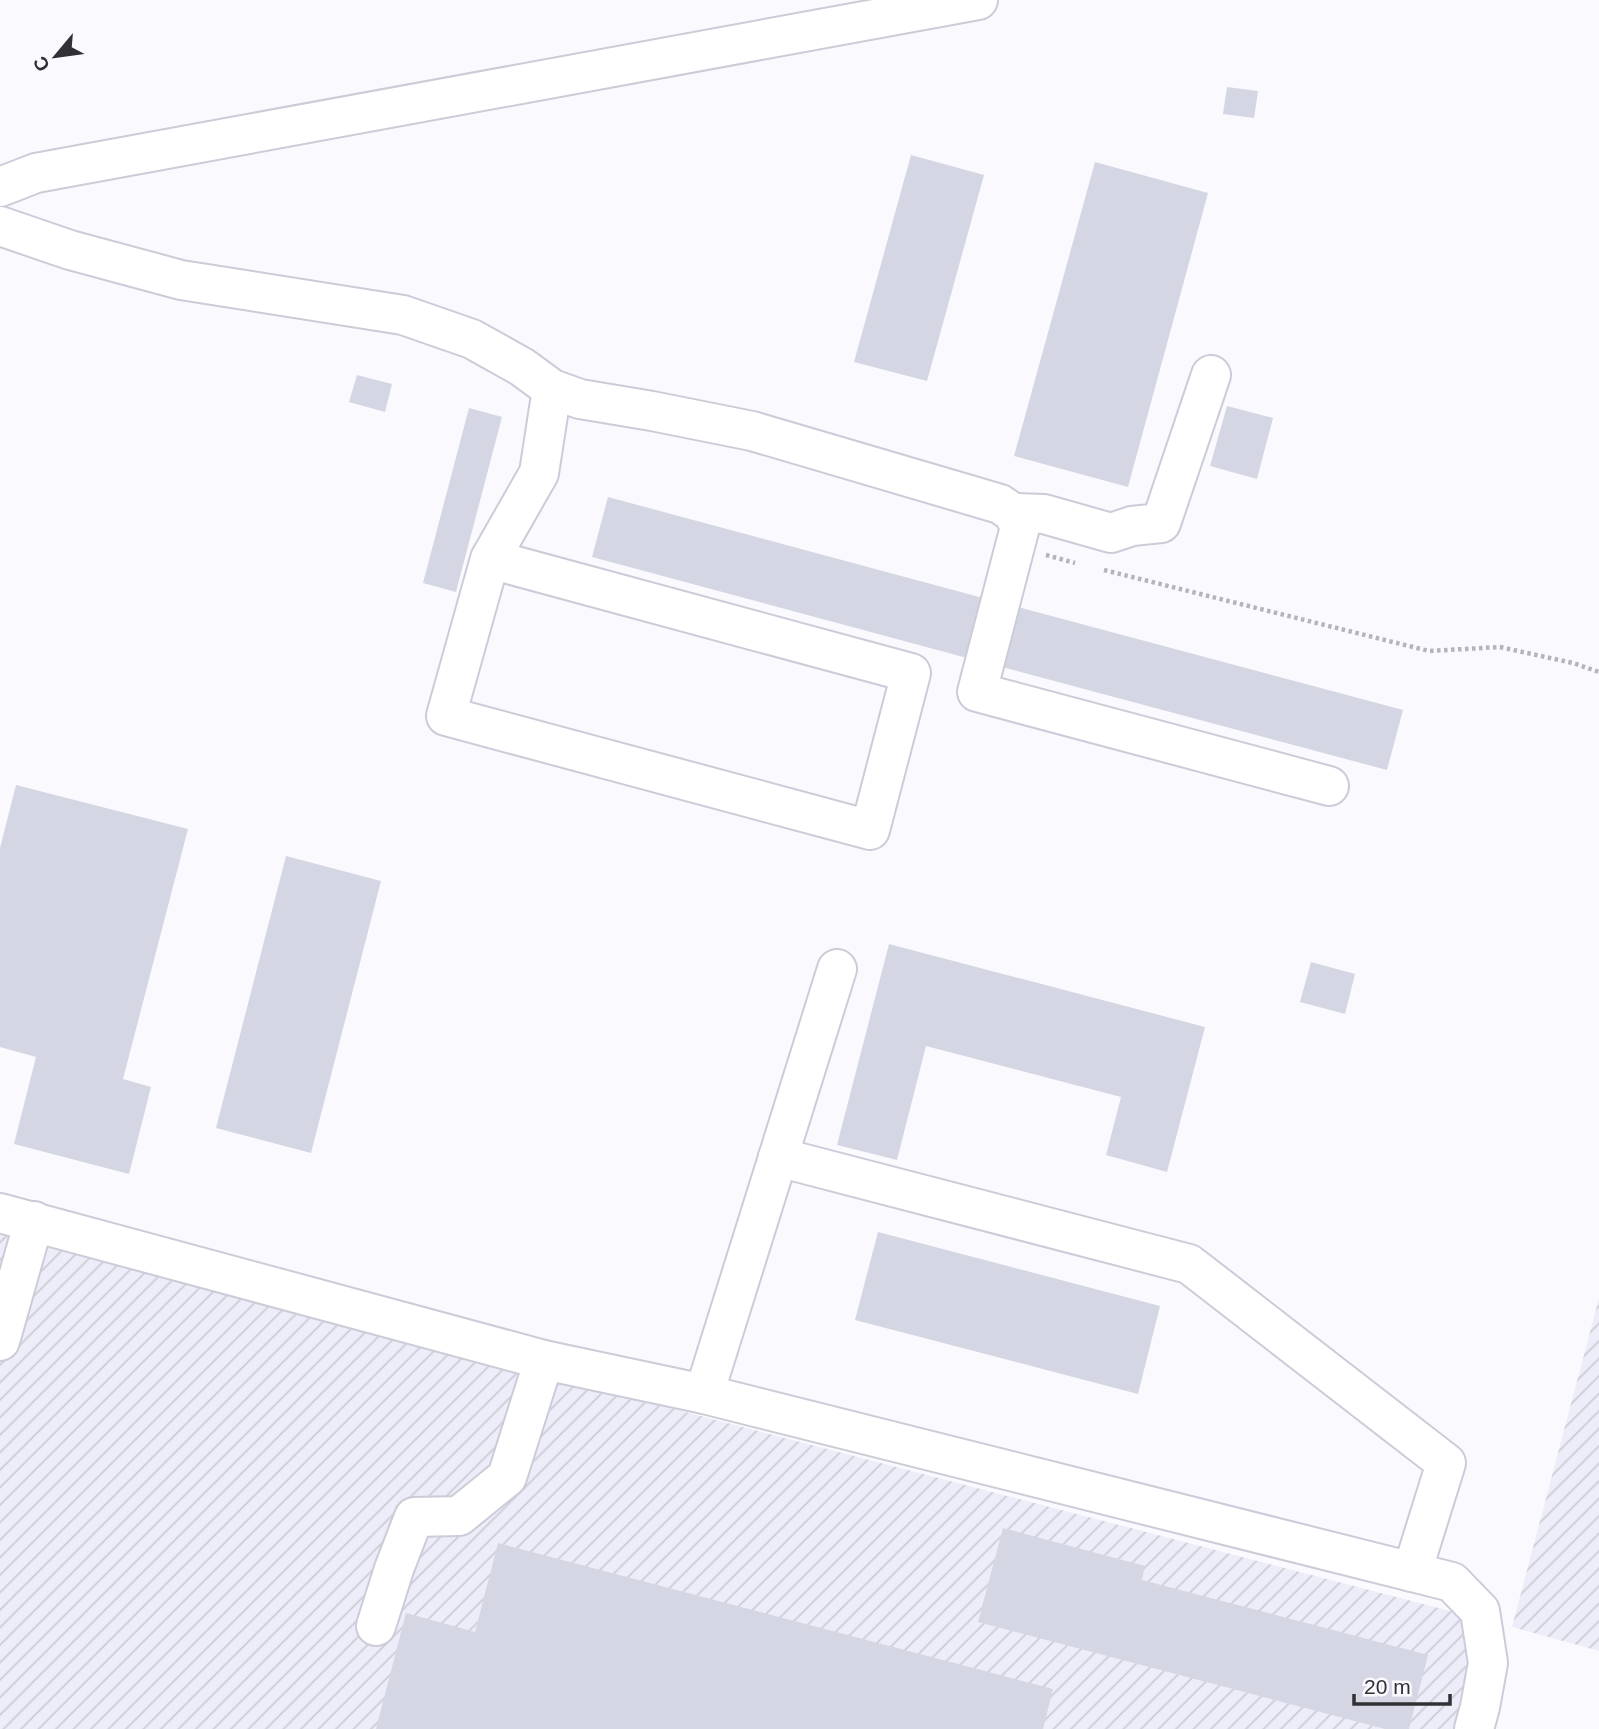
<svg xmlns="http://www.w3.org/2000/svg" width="1599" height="1729" font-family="Arial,sans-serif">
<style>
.industrial{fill:url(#industrial-furrows)}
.building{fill:#d5d6e3}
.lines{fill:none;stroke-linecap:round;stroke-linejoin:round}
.minor-casing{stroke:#ccccd9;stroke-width:42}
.path{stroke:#b4b4b9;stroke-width:4.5;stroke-dasharray:3.5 3.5;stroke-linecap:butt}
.minor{stroke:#fff;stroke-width:38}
</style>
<defs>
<pattern id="industrial-furrows" width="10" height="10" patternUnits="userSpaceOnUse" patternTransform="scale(1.75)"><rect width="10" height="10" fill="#ededf9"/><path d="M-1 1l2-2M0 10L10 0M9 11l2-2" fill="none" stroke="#ccccd6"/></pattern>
</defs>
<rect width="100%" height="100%" fill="#f9f9fe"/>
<g class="industrial">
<path d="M0 1234 1454 1612 1469 1632 1473 1664 1456 1729H0Z"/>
<path d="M1599 1298V1651L1512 1627Z"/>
</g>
<g class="building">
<path d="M1227 87 1258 91 1254 118 1223 114Z"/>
<path d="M911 155 984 175 927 381 854 362Z"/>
<path d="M1095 162 1208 193 1128 487 1014 456Z"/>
<path d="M357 375 392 384 385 412 349 402Z"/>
<path d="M1227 406 1273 418 1257 479 1210 466Z"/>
<path d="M469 408 502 417 456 592 423 583Z"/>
<path d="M608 497 983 598 967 658 592 557Z"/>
<path d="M1018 607 1403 710 1387 770 1002 667Z"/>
<path d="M16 785 188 829 123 1079 151 1087 129 1174 14 1144 36 1057 0 1047V848Z"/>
<path d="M286 856 381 881 311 1153 216 1128Z"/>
<path d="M889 944 1205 1027 1167 1172 1106 1155 1121 1097 926 1046 897 1160 837 1145Z"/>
<path d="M1311 962 1355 974 1345 1014 1300 1002Z"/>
<path d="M878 1232 1160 1306 1138 1394 855 1320Z"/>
<path d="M1003 1528 1145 1566 1142 1580 1428 1655 1409 1729H1385L978 1622Z"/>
<path d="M498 1543 1053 1689 1043 1729H376L406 1613 475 1632Z"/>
</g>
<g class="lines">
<g class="minor-casing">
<g id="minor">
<path d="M0 187 36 173 978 0"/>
<path d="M0 226 70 250 181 280 403 315 472 339 522 367 552 389 580 399 652 411 752 431 1000 504 1013 513 1020 527 977 692 1329 786"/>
<path d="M1013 513 1044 514 1111 533 1132 526 1161 523 1211 375"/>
<path d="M490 559 911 673 870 830 446 716 490 559 539 473 552 389"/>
<path d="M778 1157 1189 1264 1446 1463 1412 1572"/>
<path d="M0 1213 544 1360 704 1394 1452 1582 1480 1611 1488 1663 1480 1707 1474 1729"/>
<path d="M0 1341 34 1221"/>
<path d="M704 1394 837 969"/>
<path d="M376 1626 394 1569 414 1517 459 1516 507 1477 544 1360"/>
</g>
</g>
<g class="path">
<path d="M1046 555 1075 563"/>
<path d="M1104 570 1429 651 1500 647 1573 663 1599 672"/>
</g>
<use href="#minor" class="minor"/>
</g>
<g transform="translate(56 56) rotate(241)" stroke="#f9f9fe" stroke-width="5" paint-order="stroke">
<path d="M0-5L12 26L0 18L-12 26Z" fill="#303035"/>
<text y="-10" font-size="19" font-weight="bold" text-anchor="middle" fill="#303035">С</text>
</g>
<path d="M1354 1694v10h96v-10" fill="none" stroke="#303035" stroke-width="3.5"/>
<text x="1364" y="1694" font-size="21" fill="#303035" stroke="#f9f9fe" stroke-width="5" paint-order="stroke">20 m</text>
</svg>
